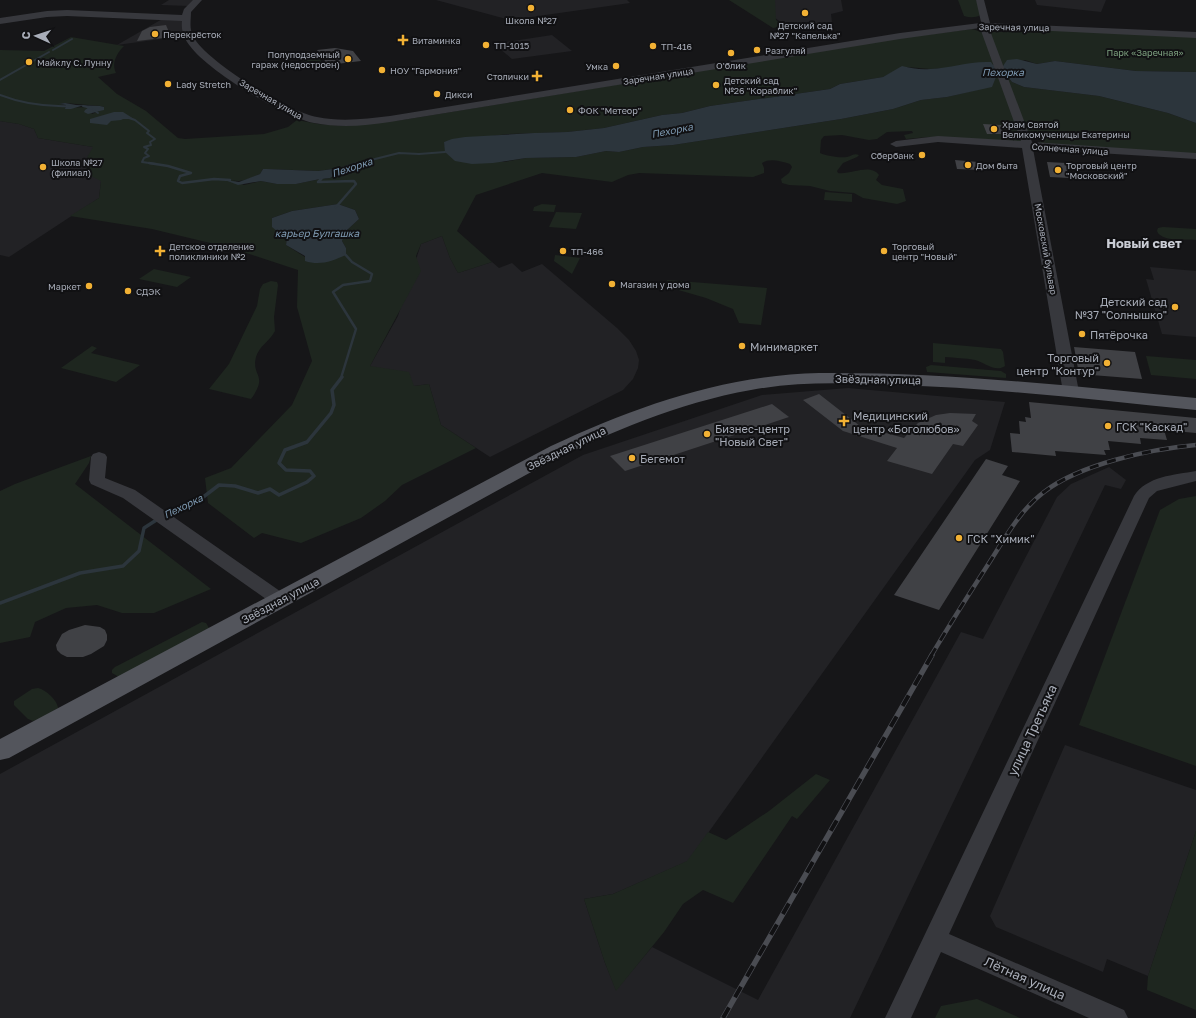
<svg xmlns="http://www.w3.org/2000/svg" width="1196" height="1018" font-family="'Golos Text',sans-serif">
<style>
.built{fill:#222225}
.green{fill:#1e261f;fill-rule:evenodd}
.water{fill:#2c353c}
.lines{fill:none;stroke-linecap:round;stroke-linejoin:round}
.stream-far2{stroke:#2c353c;stroke-width:2}
.stream-far1{stroke:#2c353c;stroke-width:2.5}
.stream{stroke:#2c353c;stroke-width:3.5}
.building{fill:#404145}
.minor{fill:#37383d;fill-rule:evenodd}
.major{fill:#53555c;fill-rule:evenodd}
.rail-far1-casing{stroke:#4a4c52;stroke-width:4.5}
.rail-casing{stroke:#4a4c52;stroke-width:5.5}
.rail-far1{stroke:#111113;stroke-width:3;stroke-dasharray:9;stroke-linecap:butt}
.rail{stroke:#111113;stroke-width:4;stroke-dasharray:12;stroke-linecap:butt}
.poi-dot{fill:#f2b134;stroke:#111113;stroke-width:1.5}
.labels{text-anchor:middle;dominant-baseline:central;stroke-width:4;stroke-linejoin:round;paint-order:stroke}
.far-poi-label{font-size:9px;fill:#a8adb8;stroke:#111113;text-anchor:start}
.far-street-label{font-size:9px;fill:#a8adb8;stroke:#111113}
.far-park-label{font-size:9px;fill:#7fa381;stroke:#111113}
.far-water-label{font-size:10px;font-style:italic;fill:#7f9bb3;stroke:#111113}
.poi-label{font-size:11px;fill:#a8adb8;stroke:#111113;text-anchor:start}
.street-label{font-size:11px;fill:#a8adb8;stroke:#111113}
.far-district-label{font-size:13px;font-weight:bold;fill:#c9ccd4;stroke:#111113}
.near-street-label{font-size:13px;fill:#a8adb8;stroke:#111113}
</style>
<rect width="100%" height="100%" fill="#161618"/>
<g class="built">
<path d="M169 0H195L189 6 161 5Z"/>
<path d="M436 0H627L630 3 510 20Z"/>
<path d="M773 0H841L843 11 831 14 832 23 787 27 774 17Z"/>
<path d="M1035 0H1106L1101 12 1037 5Z"/>
<path d="M164 18 183 20V36L117 45Z"/>
<path d="M552 35 572 51 512 59 494 44Z"/>
<path d="M0 121 19 124 34 129 38 138 93 147 101 181 99 198 9 257 0 255Z"/>
<path d="M442 236 450 258 458 273 492 262 499 268 512 263 522 272 542 264 617 328 629 340 636 351 639 360 638 368 633 379 623 390 490 457 441 425 429 384 414 386 370 366 398 316 421 244Z"/>
<path d="M1150 267 1196 271V337L1162 334 1146 279 1154 280Z"/>
<path d="M848 388 1005 402 990 450 975 460 688 861 613 894 584 899 605 963 616 990 652 947 758 1000 961 632 983 639 1057 497 1071 484 1109 467 1126 480 1121 489 1105 485 850 1018H0V774L583 455 762 395Z"/>
<path d="M1065 745 1196 790V831L1148 976 1107 959 1103 972 996 927 990 916Z"/>
</g>
<g class="green">
<path d="M729 0H775L776 20 784 26 773 28Z"/>
<path d="M958 0H976L982 14C977 18 970 18 964 16Z"/>
<path d="M1023 28 1196 37V72L1136 71 1055 61 1037 64 1025 60 1003 66 930 69 907 67 899 69 883 77 840 84 830 89 710 106 682 113 662 115 604 128 567 132 508 134 444 142 445 146 504 162 526 158 576 157 606 151 619 152 643 147 673 145 841 119 893 109 921 100 947 97 976 90 996 77H1008L1012 82 1024 87 1099 96 1168 113 1196 123V155L1041 145 1039 138 1029 137 1024 143 928 137 906 139 904 135 913 133 912 131 887 132 877 139 869 140 842 135 824 136 821 140 820 153C827 156 839 158 847 157 852 156 854 153 859 155L857 157 843 163 837 171 838 173C851 175 870 163 879 175L876 180 882 185 903 189 906 201 897 204 863 198 854 193 830 191 810 186 789 185 782 183 781 179 789 173 792 167 790 164C780 161 770 158 762 163L764 168V173L753 177 639 173 628 175 612 182 542 173 476 195 457 231 492 262 458 273 450 258 442 236 421 244 416 256 421 271 370 366 409 372 414 386 429 384 441 425 476 448 402 485 385 501 361 518 301 543 262 533 254 538 208 503 205 478 231 468 292 405 312 361 297 307 298 270 231 248 152 229 70 216 99 198 101 181 87 174 85 161 93 147 38 138 34 129 19 124 0 121V50L44 51 71 37 124 46C117 53 111 63 116 73L98 77 117 94 146 111 178 138 185 139 264 134 288 127 297 120 318 124 343 126 402 120 901 38 972 29 982 32H1025ZM65 103 100 106 104 107V109L92 114 88 107 65 108 66 106 60 104ZM346 167 330 178 320 179 296 184H277L261 181 244 185 232 180C242 183 251 178 260 174L263 169H267L318 171ZM338 204 355 210 359 219 346 231 342 241 346 248 305 257 286 245 289 232 272 218 292 211Z"/>
<path d="M318 56 323 65 304 67 299 58Z"/>
<path d="M825 192 852 194V202L824 200Z"/>
<path d="M542 204 556 205 554 212 533 211 534 207Z"/>
<path d="M556 212 582 213 576 229 549 227Z"/>
<path d="M1163 227 1196 229V240C1185 239 1161 242 1157 231L1158 228Z"/>
<path d="M555 255 580 258 572 274 554 261Z"/>
<path d="M154 269 191 277 177 287 139 279Z"/>
<path d="M667 280 767 288 761 325 739 323 733 309 706 298 668 287Z"/>
<path d="M271 281 277 282 278 285 274 317 275 331C270 341 259 346 256 357 251 377 269 374 251 399L209 389 229 364 257 306 260 289 263 284Z"/>
<path d="M933 343 1001 349 1003 352 1005 366C995 373 984 362 975 360 965 358 955 358 945 357V363L933 362Z"/>
<path d="M92 346 97 348 91 353 140 365 116 382 61 368Z"/>
<path d="M1146 356 1196 360V379L1151 375Z"/>
<path d="M931 365 1001 371 1006 374V378L927 372 926 367Z"/>
<path d="M91 456 89 463 75 484 211 589 154 613H122L97 605 66 608 35 622 30 637 0 643V491L15 484Z"/>
<path d="M1196 496V766L1079 725 1160 510 1179 499Z"/>
<path d="M202 622 206 623 209 628 119 677 112 673V670L115 667Z"/>
<path d="M38 688C46 690 57 700 58 708L40 719 33 721 28 719 14 705V701L32 689Z"/>
<path d="M816 774 830 780 797 819 792 816 733 903 703 890 683 904 664 932 616 991 605 963 584 899 613 894 687 861 708 832 726 840 769 811Z"/>
<path d="M1196 831V1010L1147 990 1148 976Z"/>
<path d="M977 999 1020 1018H935L941 1006Z"/>
</g>
<g class="water">
<path d="M1017 59 1037 64 1055 61 1136 71 1196 72V123L1168 113 1099 96 1024 87 1012 82 1008 77H996L992 87 947 97 921 100 893 109 841 119 673 145 643 147 619 152 606 151 576 157 526 158 493 163 472 164 455 161 445 152 444 142 452 139 465 137 534 133 567 132 604 128 662 115 682 113 710 106 830 89 840 84 883 77 902 66C911 68 920 70 930 69 952 68 968 61 991 62L993 65 1003 66 1007 60Z"/>
<path d="M65 103 76 105 100 106 104 107V110L88 114 84 112 85 110 89 107 81 106 71 109H65L66 105 59 104Z"/>
<path d="M114 112H123L134 119H123L121 120 111 121 107 125 90 123V119Z"/>
<path d="M347 167 330 178 320 179 296 184H277L261 181 238 185 225 180 239 182 260 174 263 169H267L318 171Z"/>
<path d="M338 204 355 210 359 219 346 231 342 241 346 248V255C332 261 320 266 305 261V256L286 245 288 232 277 231 272 227V218L292 211Z"/>
</g>
<g class="lines">
<g class="stream-far2">
<path d="M53 50 72 39"/>
<path d="M0 80 49 52"/>
<path d="M0 95C23 104 47 107 71 106"/>
<path d="M83 106 91 108 98 113"/>
<path d="M129 118 135 120 149 131 147 133 155 139 150 142 151 145 144 147 148 149 145 153 149 156 144 158 142 162 156 164"/>
<path d="M355 164 399 153 419 154 445 152"/>
</g>
<g class="stream-far1">
<path d="M149 163 168 166 191 173 180 176 178 181 182 183 214 179 230 180"/>
<path d="M343 168 358 163"/>
<path d="M323 177 318 182 354 181 356 184 336 207"/>
<path d="M341 378 356 329 333 292 343 285 370 281 372 274 352 262 344 253"/>
</g>
<g class="stream">
<path d="M165 515 202 498 219 485 235 486 258 493 270 489 279 495 307 482 314 476 310 471 286 470 279 463 285 450 307 442 331 413 334 405 332 390 342 377"/>
<path d="M0 603 80 573 123 566 139 551 144 528 158 519"/>
</g>
</g>
<g class="building">
<path d="M166 25 171 37 137 41 142 31 150 27Z"/>
<path d="M335 48 353 51 361 61 328 65 317 50Z"/>
<path d="M983 124 1001 125 1005 134H987Z"/>
<path d="M955 160 978 162 980 170 957 169Z"/>
<path d="M1047 162 1066 163 1069 178 1050 177Z"/>
<path d="M1074 347 1135 352 1142 379 1079 374Z"/>
<path d="M819 394 860 426 904 438 918 423 936 415 950 413 976 414 972 421 978 425 963 446 953 444 932 474 887 461 897 448 843 431 803 400Z"/>
<path d="M1029 402 1196 418V433L1164 430 1167 440 1140 438 1141 444 1108 441 1110 450H1104L1106 455 1055 451 1056 456 1012 452 1010 433 1020 434 1019 421 1026 422 1025 417 1031 418Z"/>
<path d="M772 404 789 417 625 471 610 456Z"/>
<path d="M986 459 1008 466 1002 475 1020 481 939 610 894 595Z"/>
<path d="M85 625 100 627 105 630 107 635V640L104 646 91 654 83 657H67L61 654 57 650 56 645 62 634 69 630Z"/>
</g>
<g class="lines">
<g class="minor">
<path d="M193 0H202L191 12C191 19 189 29 193 36 205 61 289 112 317 117 341 122 366 119 390 116L900 33 980 23 981 22 976 0H984L990 23 1196 32V38L989 28 1032 142 1196 153V159L1033 149 1079 392 1076 395 1071 397 1066 395 1063 392 1022 148 938 142 896 147 890 144 896 141 938 136 1021 141 980 28 900 39 390 122C365 126 339 128 314 123 285 118 207 70 190 46 184 38 181 31 182 21L67 16 47 17 0 24V18L47 11 67 10 182 15 184 9Z"/>
<path d="M99 452 105 454 107 457 105 478 135 490 287 596 289 600 287 604 280 606 273 604 123 498 91 484 89 480 91 457 93 454Z"/>
<path d="M1196 471V481L1157 491 1149 498 949 934 1124 1010 1128 1018H1089L941 952 911 1018H885L1134 496C1147 476 1174 475 1196 471Z"/>
</g>
<path class="major" d="M819 373C945 372 1071 386 1196 398V410C1096 400 996 388 895 385 847 383 799 381 751 390 678 403 610 432 544 465L9 758 0 760V739L551 446C636 406 725 375 819 373Z"/>
<g class="rail-far1-casing">
<path id="rail-far1" d="M931 656C950 624 969 594 989 563 1005 538 1020 510 1044 492 1080 464 1151 449 1196 445"/>
</g>
<g class="rail-casing">
<path id="rail" d="M723 1018 932 655"/>
</g>
<use href="#rail-far1" class="rail-far1"/>
<use href="#rail" class="rail"/>
</g>
<g class="poi-dot">
<circle cx="531" cy="8" r="4"/>
<circle cx="805" cy="13" r="4"/>
<circle cx="155" cy="34" r="4"/>
<path d="M401 34h4v4h4v4h-4v4h-4v-4h-4v-4h4z"/>
<circle cx="486" cy="45" r="4"/>
<circle cx="653" cy="46" r="4"/>
<circle cx="757" cy="50" r="4"/>
<circle cx="731" cy="53" r="4"/>
<circle cx="348" cy="59" r="4"/>
<circle cx="29" cy="62" r="4"/>
<circle cx="616" cy="66" r="4"/>
<circle cx="382" cy="70" r="4"/>
<path d="M535 70h4v4h4v4h-4v4h-4v-4h-4v-4h4z"/>
<circle cx="168" cy="84" r="4"/>
<circle cx="716" cy="85" r="4"/>
<circle cx="437" cy="94" r="4"/>
<circle cx="570" cy="110" r="4"/>
<circle cx="994" cy="129" r="4"/>
<circle cx="922" cy="155" r="4"/>
<circle cx="968" cy="165" r="4"/>
<circle cx="43" cy="167" r="4"/>
<circle cx="1058" cy="170" r="4"/>
<path d="M158 245h4v4h4v4h-4v4h-4v-4h-4v-4h4z"/>
<circle cx="563" cy="251" r="4"/>
<circle cx="884" cy="251" r="4"/>
<circle cx="612" cy="284" r="4"/>
<circle cx="89" cy="286" r="4"/>
<circle cx="128" cy="291" r="4"/>
<circle cx="1175" cy="307" r="4"/>
<circle cx="1082" cy="334" r="4"/>
<circle cx="742" cy="346" r="4"/>
<circle cx="1107" cy="363" r="4"/>
<path d="M842 415h4v4h4v4h-4v4h-4v-4h-4v-4h4z"/>
<circle cx="1108" cy="426" r="4"/>
<circle cx="707" cy="434" r="4"/>
<circle cx="632" cy="458" r="4"/>
<circle cx="959" cy="538" r="4"/>
</g>
<g class="labels">
<g class="far-poi-label">
<text x="531" y="20" text-anchor="middle">Школа №27</text>
<text x="805" y="25" text-anchor="middle">Детский сад<tspan x="805" dy="10">№27 "Капелька"</tspan></text>
<text x="163" y="34">Перекрёсток</text>
<text x="412" y="40">Витаминка</text>
<text x="494" y="45">ТП-1015</text>
<text x="661" y="46">ТП-416</text>
<text x="765" y="50">Разгуляй</text>
<text x="340" y="54" text-anchor="end">Полуподземный<tspan x="340" dy="10">гараж (недостроен)</tspan></text>
<text x="37" y="62">Майклу С. Лунну</text>
<text x="731" y="65" text-anchor="middle">О'блик</text>
<text x="608" y="66" text-anchor="end">Умка</text>
<text x="390" y="70">НОУ "Гармония"</text>
<text x="529" y="76" text-anchor="end">Столички</text>
<text x="724" y="80">Детский сад<tspan x="724" dy="10">№26 "Кораблик"</tspan></text>
<text x="176" y="84">Lady Stretch</text>
<text x="445" y="94">Дикси</text>
<text x="578" y="110">ФОК "Метеор"</text>
<text x="1002" y="124">Храм Святой<tspan x="1002" dy="10">Великомученицы Екатерины</tspan></text>
<text x="914" y="155" text-anchor="end">Сбербанк</text>
<text x="51" y="162">Школа №27<tspan x="51" dy="10">(филиал)</tspan></text>
<text x="976" y="165">Дом быта</text>
<text x="1066" y="165">Торговый центр<tspan x="1066" dy="10">"Московский"</tspan></text>
<text x="169" y="246">Детское отделение<tspan x="169" dy="10">поликлиники №2</tspan></text>
<text x="892" y="246">Торговый<tspan x="892" dy="10">центр "Новый"</tspan></text>
<text x="571" y="251">ТП-466</text>
<text x="620" y="284">Магазин у дома</text>
<text x="81" y="286" text-anchor="end">Маркет</text>
<text x="136" y="291">СДЭК</text>
</g>
<g class="far-street-label">
<text transform="translate(1014 27) rotate(1)">Заречная улица</text>
<text transform="translate(658 76) rotate(-9)">Заречная улица</text>
<text transform="translate(271 99) rotate(30)">Заречная улица</text>
<text transform="translate(1070 149) rotate(4)">Солнечная улица</text>
<text transform="translate(1046 249) rotate(80)">Московский бульвар</text>
</g>
<g class="far-park-label">
<text x="1145" y="52">Парк «Заречная»</text>
</g>
<g class="far-water-label">
<text x="1003" y="72">Пехорка</text>
<text transform="translate(672 130) rotate(-11)">Пехорка</text>
<text transform="translate(352 167) rotate(-18)">Пехорка</text>
<text x="317" y="233">карьер Булгашка</text>
<text transform="translate(183 506) rotate(-26)">Пехорка</text>
</g>
<g class="poi-label">
<text x="1167" y="301" text-anchor="end">Детский сад<tspan x="1167" dy="13">№37 "Солнышко"</tspan></text>
<text x="1090" y="334">Пятёрочка</text>
<text x="750" y="346">Минимаркет</text>
<text x="1099" y="357" text-anchor="end">Торговый<tspan x="1099" dy="13">центр "Контур"</tspan></text>
<text x="853" y="415">Медицинский<tspan x="853" dy="13">центр «Боголюбов»</tspan></text>
<text x="1116" y="426">ГСК "Каскад"</text>
<text x="715" y="428">Бизнес-центр<tspan x="715" dy="13">"Новый Свет"</tspan></text>
<text x="640" y="458">Бегемот</text>
<text x="967" y="538">ГСК "Химик"</text>
</g>
<g class="street-label">
<text transform="translate(878 379) rotate(1)">Звёздная улица</text>
<text transform="translate(566 448) rotate(-26)">Звёздная улица</text>
<text transform="translate(280 600) rotate(-28)">Звёздная улица</text>
</g>
<g class="far-district-label">
<text x="1144" y="243">Новый свет</text>
</g>
<g class="near-street-label">
<text transform="translate(1032 730) rotate(-65)">улица Третьяка</text>
<text transform="translate(1025 978) rotate(24)">Лётная улица</text>
</g>
</g>
<g transform="translate(36 36) rotate(273)" stroke="#111113" stroke-width="3" paint-order="stroke">
<path d="M0-3L7 15L0 10L-7 15Z" fill="#a8adb8"/>
<text y="-6" font-size="11" font-weight="bold" text-anchor="middle" fill="#a8adb8">С</text>
</g>
</svg>
